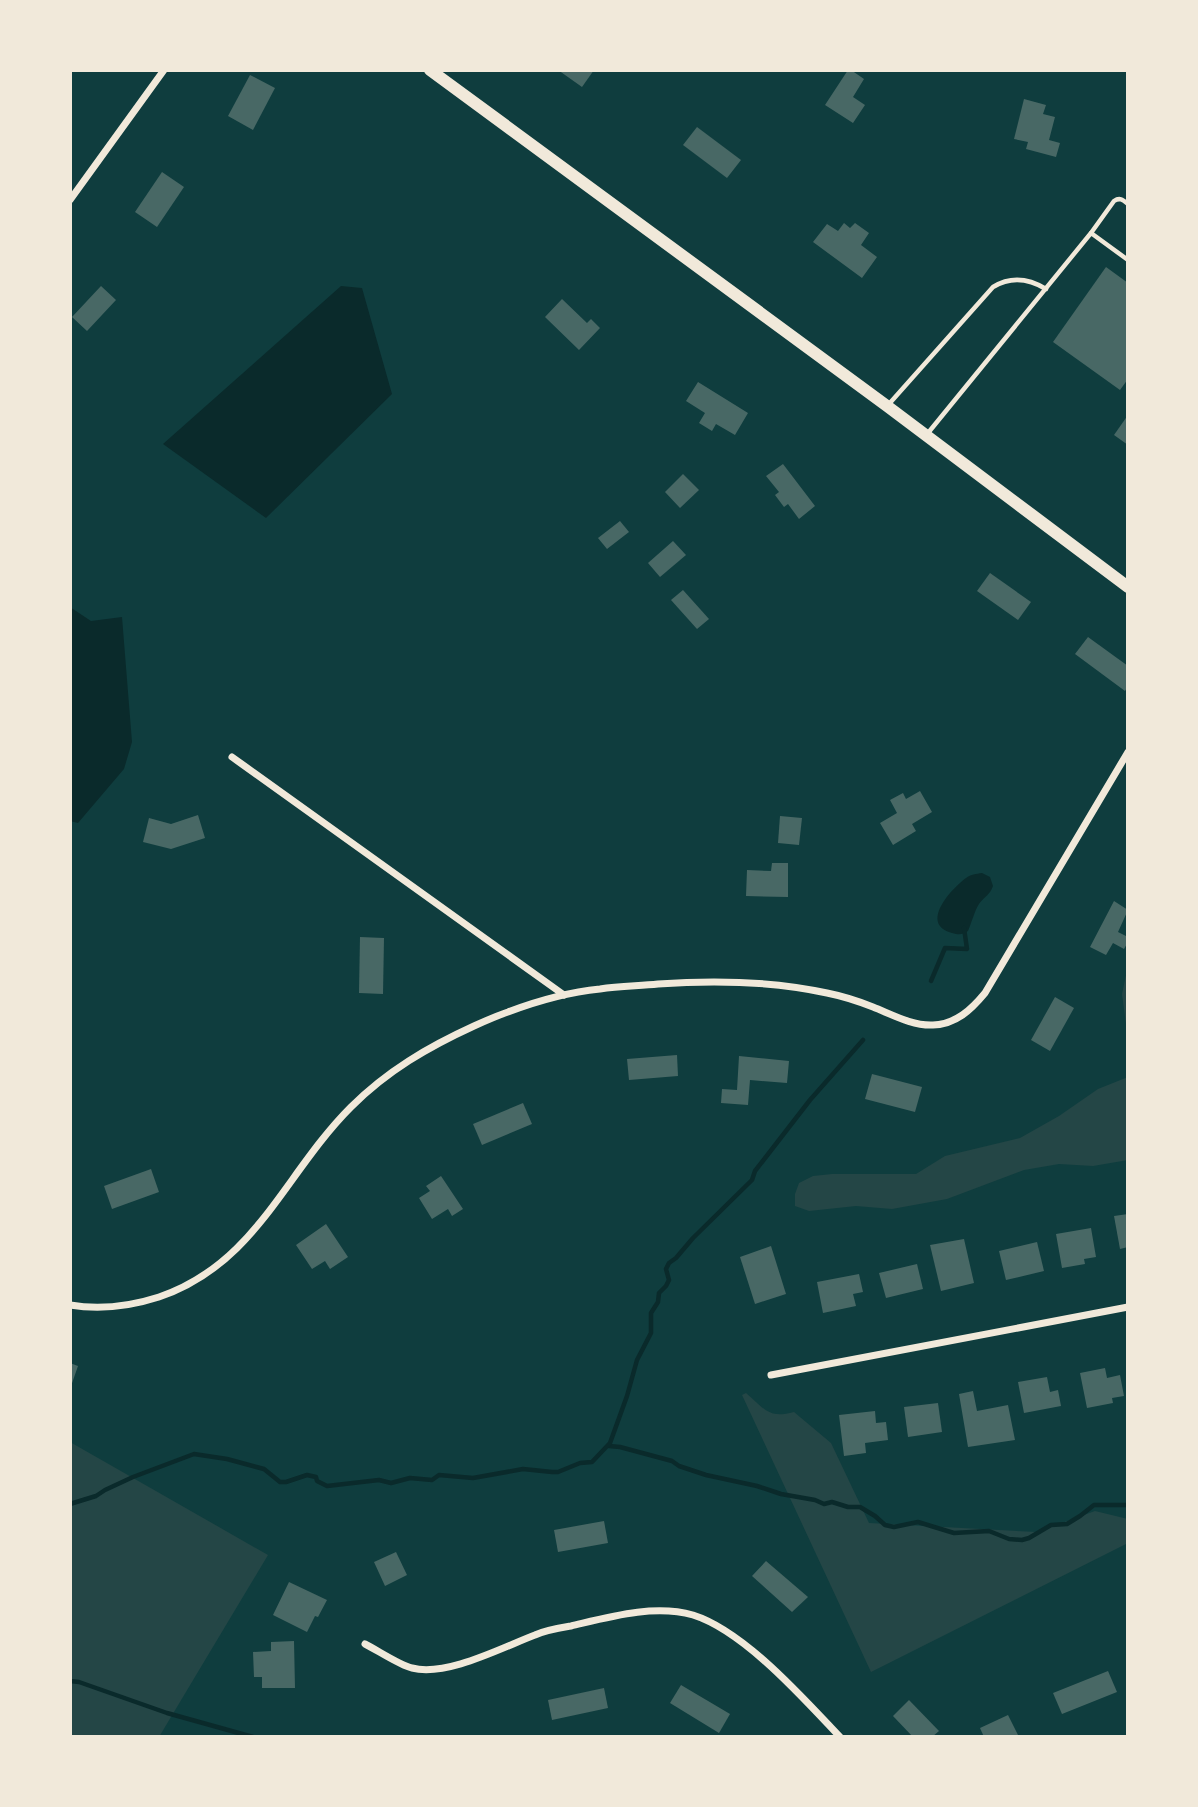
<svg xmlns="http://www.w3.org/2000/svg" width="1198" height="1807" font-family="Arial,sans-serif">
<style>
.green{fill:#244646}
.water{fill:#0a2a2b}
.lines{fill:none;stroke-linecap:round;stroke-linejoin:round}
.stream{stroke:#0a2a2b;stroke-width:4.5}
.building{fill:#486865}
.service{stroke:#f1e9da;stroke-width:4.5}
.minor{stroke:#f1e9da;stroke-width:7}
.secondary{stroke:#f1e9da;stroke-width:12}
</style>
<rect width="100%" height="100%" fill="#0f3d3e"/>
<g class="green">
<path d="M1128 966V1039L1122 994Z"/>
<path d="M1128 1077V1160L1093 1166 1059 1164 1024 1170 947 1199 892 1209 856 1206 809 1211 795 1206V1194L799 1183 813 1176 832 1174H916L945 1156 1020 1138 1059 1116 1098 1089Z"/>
<path d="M746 1393C765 1409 768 1419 794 1412L831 1443 869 1523 1037 1532 1095 1511 1128 1519V1543L871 1672 742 1395Z"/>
<path d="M70 1442 268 1555 159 1737H70Z"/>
</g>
<g class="water">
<path d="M341 286 362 288 392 394 266 518 163 444Z"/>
<path d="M70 607 91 621 122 617 132 742 124 769 78 823 70 821Z"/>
<path d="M982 873 990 877 993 886C990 895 984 897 979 904 974 912 972 922 968 931 962 935 959 935 952 933 919 924 951 889 966 878 971 874 976 874 982 873Z"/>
</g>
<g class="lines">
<g class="stream">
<path d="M931 981 945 948 967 949 964 928"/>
<path d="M609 1446 620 1447 672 1461 679 1466 706 1475 757 1486 781 1494 815 1500 824 1504 832 1502 848 1507H860L875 1516 885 1525 894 1527 918 1522 954 1533 989 1531 1009 1539 1022 1540 1029 1538 1051 1525 1067 1524 1080 1516 1094 1505H1128"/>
<path d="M70 1504 96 1496 105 1490 133 1477 194 1454 227 1459 264 1469 280 1482H286L307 1475 316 1477 317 1481 327 1486 379 1480 391 1483 410 1478 432 1480 439 1475 473 1478 523 1469 552 1472H558L580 1463 592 1462 610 1443 627 1396 637 1360 651 1333V1313L658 1302 659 1293 666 1286 669 1280 666 1269 669 1263 676 1258 693 1238 752 1180 755 1171 810 1100 863 1040"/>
<path d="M70 1681 79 1682 167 1713 253 1737"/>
</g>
</g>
<g class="building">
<path d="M558 70H594L582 87Z"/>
<path d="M848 70H851L864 79 853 97 865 105 853 123 825 105Z"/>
<path d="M250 75 275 88 253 130 228 116Z"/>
<path d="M1024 99 1046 105 1043 114 1055 117 1049 140 1060 143 1056 157 1026 149 1028 142 1014 139Z"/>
<path d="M697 127 741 160 727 178 683 145Z"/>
<path d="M162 172 184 187 157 227 135 212Z"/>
<path d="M844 223 850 228 855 223 869 233 861 245 877 257 862 278 813 242 827 224 838 231Z"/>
<path d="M1106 267 1128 283V379L1120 390 1053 342Z"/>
<path d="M101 286 116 300 87 331 72 317Z"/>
<path d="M562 299 587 323 591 319 600 328 579 350 545 317Z"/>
<path d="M698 382 748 413 735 435 716 424 712 431 699 423 705 413 686 401Z"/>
<path d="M1128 415V445L1114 435Z"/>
<path d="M783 464 815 506 799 519 788 504 784 507 775 495 779 492 766 476Z"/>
<path d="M683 474 699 490 680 508 665 492Z"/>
<path d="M620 521 629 532 607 549 598 538Z"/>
<path d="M673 541 686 555 660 577 648 563Z"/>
<path d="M990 573 1031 602 1018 620 977 591Z"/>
<path d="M683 590 709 619 697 629 671 600Z"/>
<path d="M1088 637 1128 666V686L1125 691 1075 654Z"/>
<path d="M920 791 932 812 912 824 916 831 893 845 880 823 897 813 890 800 903 793 906 799Z"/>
<path d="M198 815 205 838 171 849 143 842 149 818 171 824Z"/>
<path d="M780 816 802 818 799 845 778 843Z"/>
<path d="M772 863H788V897L746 896 747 870 771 871Z"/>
<path d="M1114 901 1128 910 1118 932 1128 937V942L1124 949 1113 943 1106 955 1090 947Z"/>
<path d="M360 937 384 938 383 994 359 993Z"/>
<path d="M1055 997 1074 1008 1050 1051 1031 1040Z"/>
<path d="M677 1055 678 1076 629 1080 627 1059Z"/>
<path d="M739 1056 789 1061 787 1083 750 1080 748 1105 721 1103 722 1089 737 1090Z"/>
<path d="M872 1074 922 1087 915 1112 865 1099Z"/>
<path d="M523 1103 532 1124 482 1145 473 1124Z"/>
<path d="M151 1169 159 1192 112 1209 104 1186Z"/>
<path d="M441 1176 463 1209 452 1216 448 1209 432 1219 419 1198 430 1191 426 1186Z"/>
<path d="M1128 1214V1247L1120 1249 1114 1216Z"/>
<path d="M326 1224 348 1257 330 1269 325 1261 312 1269 296 1245Z"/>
<path d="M1091 1228 1096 1257 1084 1259 1085 1264 1062 1268 1056 1234Z"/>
<path d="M964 1239 974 1283 941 1291 930 1245Z"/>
<path d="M1037 1242 1044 1271 1006 1280 999 1251Z"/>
<path d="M771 1246 786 1294 755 1304 740 1257Z"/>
<path d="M917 1264 923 1289 886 1298 879 1273Z"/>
<path d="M859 1274 863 1292 853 1294 856 1306 823 1313 817 1282Z"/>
<path d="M70 1363 78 1366 70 1389Z"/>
<path d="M1105 1368 1107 1378 1120 1375 1124 1396 1112 1398 1113 1403 1087 1408 1080 1373Z"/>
<path d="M1047 1377 1050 1392 1058 1390 1061 1406 1024 1413 1018 1382Z"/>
<path d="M973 1391 977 1411 1008 1405 1015 1440 968 1447 959 1394Z"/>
<path d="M938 1403 942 1432 908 1437 904 1407Z"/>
<path d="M875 1411 876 1423 886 1422 888 1440 865 1443 866 1453 844 1456 839 1415Z"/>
<path d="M604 1521 608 1543 558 1552 554 1530Z"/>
<path d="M396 1552 407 1575 385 1586 374 1562Z"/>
<path d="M766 1561 808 1597 792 1612 752 1576Z"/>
<path d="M289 1582 327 1600 318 1617 315 1616 307 1632 273 1615Z"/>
<path d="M294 1641 295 1688H262V1677H254L253 1652 271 1651V1642Z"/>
<path d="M1108 1671 1117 1692 1062 1714 1053 1693Z"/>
<path d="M681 1685 730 1714 719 1733 670 1703Z"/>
<path d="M604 1688 608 1708 552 1720 548 1700Z"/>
<path d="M909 1700 939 1731 932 1737H913L893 1716Z"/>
<path d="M1008 1715 1019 1737H984L980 1728Z"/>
</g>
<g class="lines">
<g class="service">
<path d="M1091 233 1114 201C1120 197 1123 200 1128 204"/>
<path d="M889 404 993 287C1011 276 1028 278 1046 289"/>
<path d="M928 433 1091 233 1128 260"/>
</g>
<g class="minor">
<path d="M70 200 164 70"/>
<path d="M232 757 564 995"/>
<path d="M70 1305C99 1310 131 1306 159 1297 256 1264 284 1174 351 1107 387 1071 428 1047 474 1026 485 1021 496 1016 508 1012 537 1001 570 992 600 989 620 986 639 986 658 984 714 980 772 981 827 993 842 996 858 1001 873 1007 891 1014 912 1026 933 1025 956 1024 971 1010 985 993L1128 752"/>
<path d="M771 1375 1128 1307"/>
<path d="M365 1644C377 1650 401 1666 412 1668 447 1677 503 1647 535 1635 546 1630 559 1628 571 1626 609 1617 654 1604 693 1615 744 1631 803 1698 840 1737"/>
</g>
<path class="secondary" d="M430 70 887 406 1128 587"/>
</g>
<rect width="1198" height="1807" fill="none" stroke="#f1e9da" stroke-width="144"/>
</svg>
